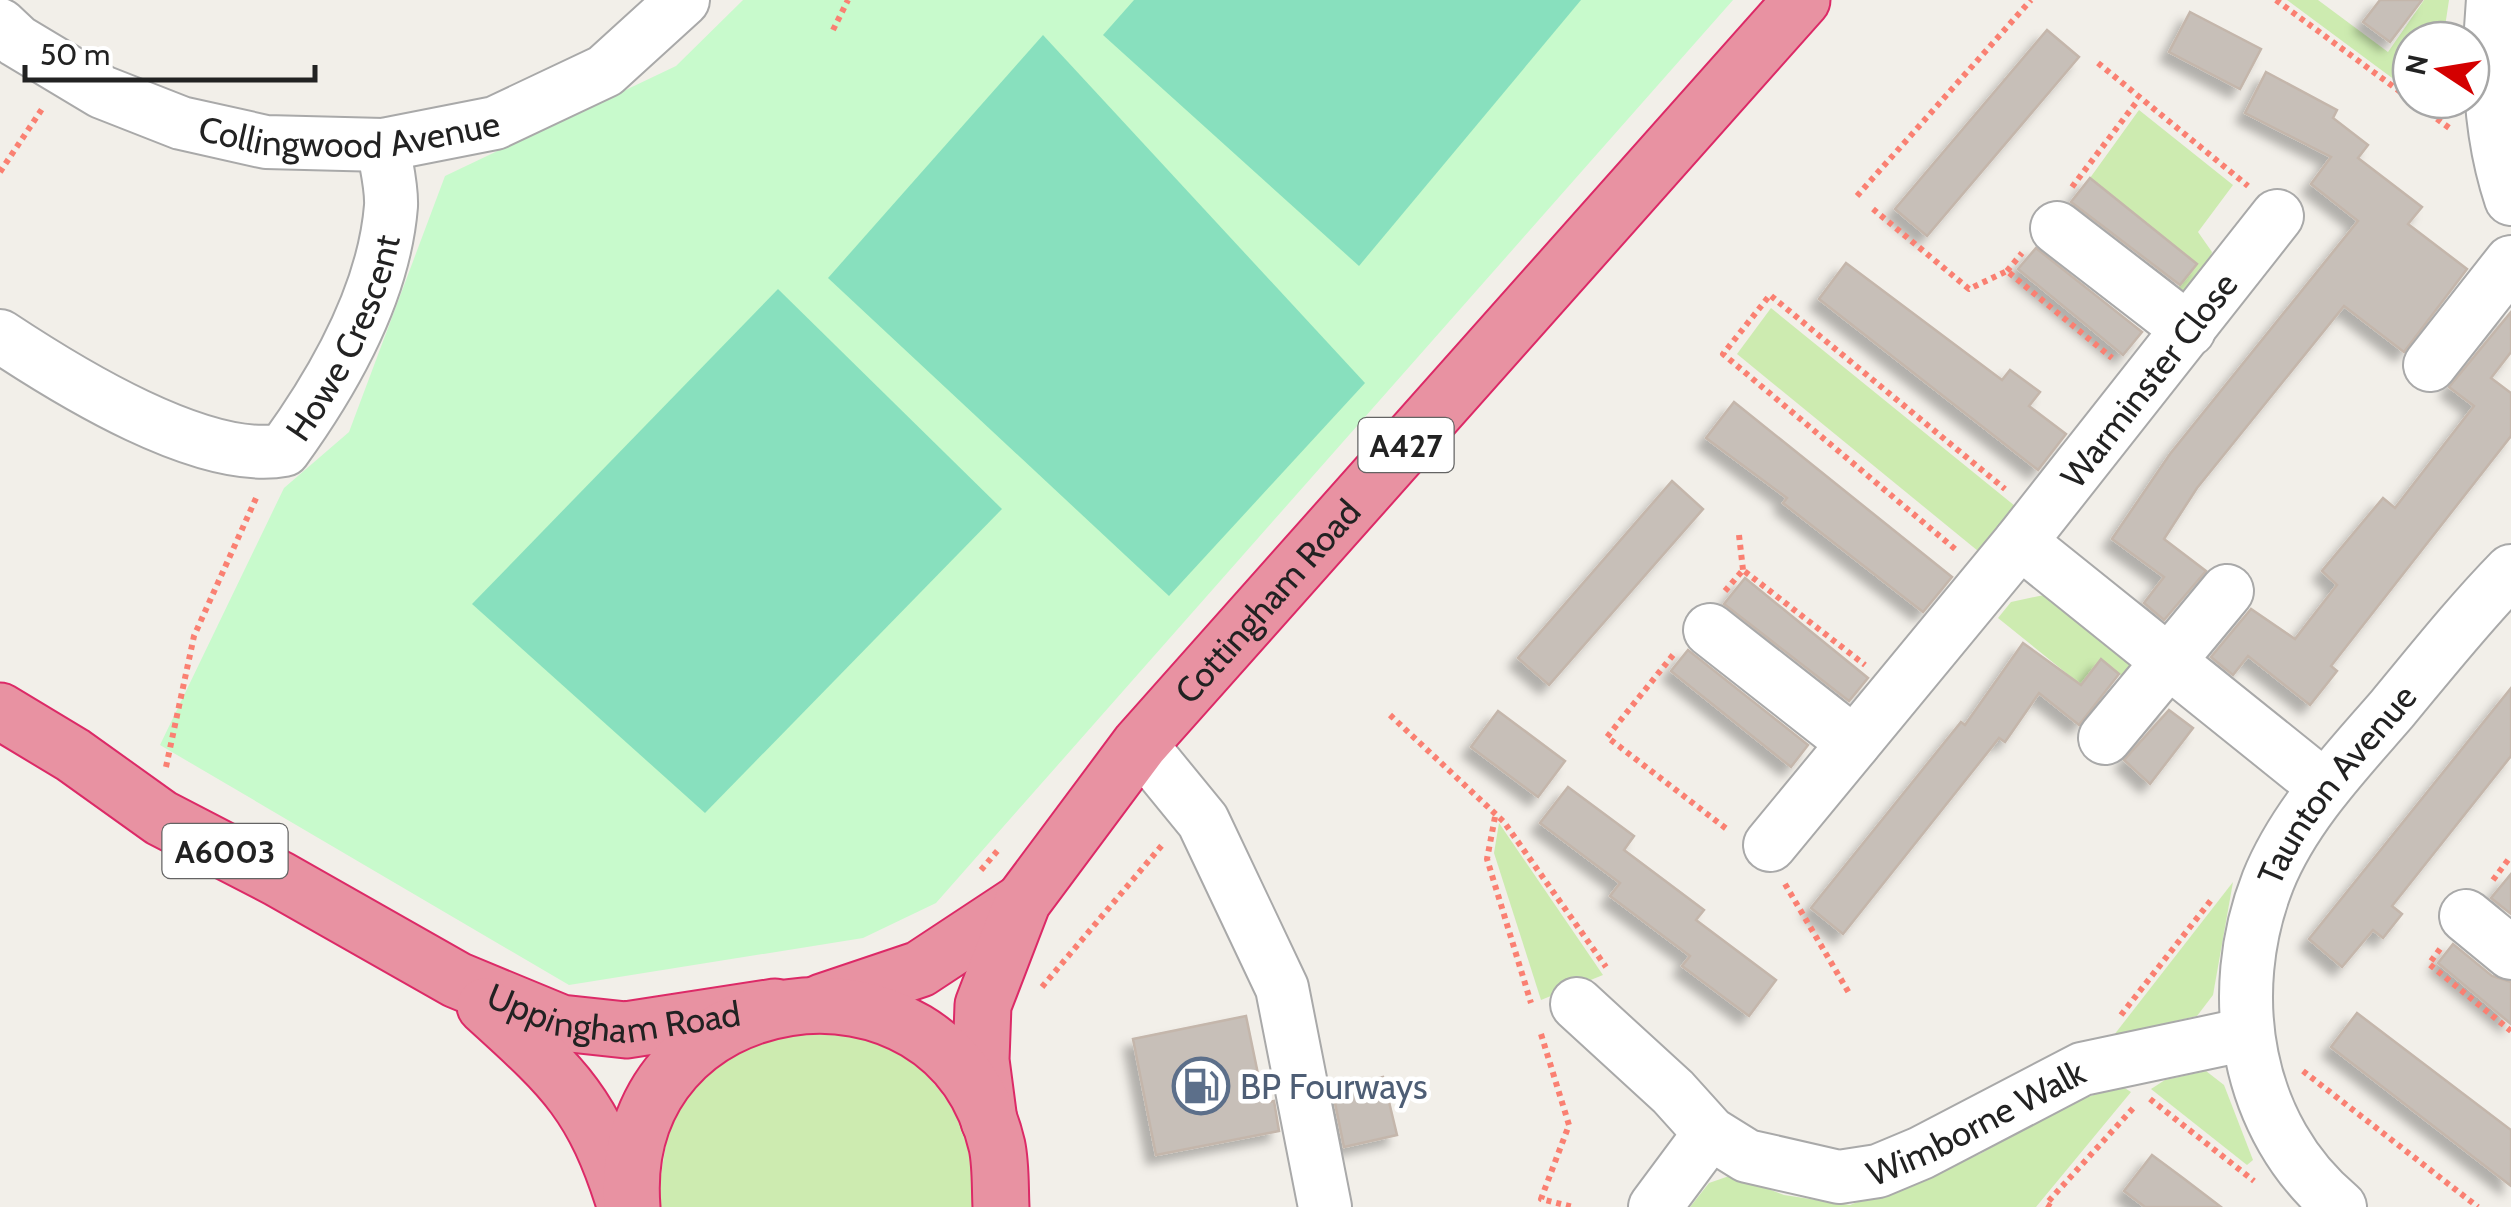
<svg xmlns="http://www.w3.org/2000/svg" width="2511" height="1207" font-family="Cabin,sans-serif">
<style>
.grass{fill:#cdebb0}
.park{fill:#c8facc}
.pitch{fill:#88e0be}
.building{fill:#c7bfb8;stroke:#c4b6ab;stroke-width:2.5;filter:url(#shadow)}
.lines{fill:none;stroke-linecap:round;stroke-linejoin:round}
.minor-casing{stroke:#a9a9a9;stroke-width:56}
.highway-casing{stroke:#dc2a67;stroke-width:59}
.path{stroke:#fa8072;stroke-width:6;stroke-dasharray:5 5;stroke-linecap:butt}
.minor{stroke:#fff;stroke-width:52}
.highway{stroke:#e892a2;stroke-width:55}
.labels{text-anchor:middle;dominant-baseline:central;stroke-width:9;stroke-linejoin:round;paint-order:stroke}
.shield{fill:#fff;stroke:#646464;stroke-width:2.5}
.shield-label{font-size:32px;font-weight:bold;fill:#222}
.street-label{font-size:35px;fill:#222;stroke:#fff}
.service-label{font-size:35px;fill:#4e5e75;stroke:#fff;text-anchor:start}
</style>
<defs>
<filter id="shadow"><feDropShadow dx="-9" dy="9" stdDeviation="5" flood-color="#0004"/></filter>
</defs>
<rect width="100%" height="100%" fill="#f2efe9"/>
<g class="grass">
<path d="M2287 0H2318L2388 52 2424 0H2449L2443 40H2411V92Z"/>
<path d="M2139 110 2233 185 2198 232 2212 252 2209 263 2182 298 2176 290 2196 265 2090 178Z"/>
<path d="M1771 308 2015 506 1978 551 1737 354Z"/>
<path d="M2044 595 2146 671 2127 680 2101 660 2081 685 1998 618 2011 602Z"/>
<path d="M1499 823 1603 975 1541 1000 1494 853Z"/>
<path d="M2233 882 2213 995 2197 1016 2114 1035Z"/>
<path d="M828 1029C843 1032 859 1034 873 1040 936 1063 985 1140 972 1207H656L670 1118 698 1079 736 1049 780 1032Z"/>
<path d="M2206 1071 2224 1085 2253 1160 2247 1165 2151 1089 2165 1080Z"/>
<path d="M2120 1085 2131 1092 2036 1207H1690L1709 1183 1732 1175 1784 1195 1850 1205 1980 1154 2054 1110Z"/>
</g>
<path class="park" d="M743 0H1733L936 903 863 938 569 985 160 745 284 488 349 432 445 176 676 66Z"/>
<g class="pitch">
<path d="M1134 0H1581L1359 266 1103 35Z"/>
<path d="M1043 35 1365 383 1169 596 828 278Z"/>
<path d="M778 289 1002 509 705 813 472 604Z"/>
</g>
<g class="building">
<path d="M2380 0H2422L2390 42 2363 22Z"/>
<path d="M2190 12 2261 49 2240 89 2169 52Z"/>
<path d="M2047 30 2079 57 1927 236 1895 209Z"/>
<path d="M2266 72 2337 110 2333 118 2368 145 2358 158 2422 207 2408 224 2467 269 2404 352 2344 306 2197 488 2164 539 2206 571 2164 620 2144 603 2164 577 2112 539 2170 454 2358 221 2311 184 2331 157 2245 113Z"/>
<path d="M2090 178 2197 264 2180 285 2071 202Z"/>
<path d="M2036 248 2142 332 2123 355 2018 269Z"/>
<path d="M1846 263 2002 380 2010 370 2040 392 2029 406 2066 434 2038 470 1819 299Z"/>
<path d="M2511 312V352L2491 378 2511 393V436L2331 666 2337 671 2310 705 2248 656 2233 675 2211 657 2251 609 2295 639 2337 585 2322 571 2383 498 2395 508 2474 406 2449 387Z"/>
<path d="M1734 402 1952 577 1923 612 1783 503 1787 498 1706 438Z"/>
<path d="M1672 481 1703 509 1549 685 1518 658Z"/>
<path d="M1745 578 1868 678 1849 701 1724 604Z"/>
<path d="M2023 643 2081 685 2101 659 2119 674 2079 725 2039 693 2005 742 1999 738 1843 934 1811 908 1961 722 1965 725Z"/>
<path d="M1688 650 1808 745 1791 767 1671 671Z"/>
<path d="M2511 688V756L2392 906 2402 914 2383 938 2373 930 2342 967 2309 939Z"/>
<path d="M2169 710 2193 728 2150 784 2124 760Z"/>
<path d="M1498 711 1565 761 1538 797 1471 747Z"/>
<path d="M1568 787 1634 836 1624 850 1704 910 1696 920 1776 980 1749 1016 1682 966 1690 956 1610 896 1620 883 1540 823Z"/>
<path d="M2511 874V914L2491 898Z"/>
<path d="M2453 944 2492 976 2511 982V1024L2438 963Z"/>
<path d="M2357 1013 2511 1130V1186L2331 1047Z"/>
<path d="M1246 1016 1264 1103 1274 1101 1279 1131 1156 1155 1133 1039Z"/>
<path d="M1383 1077 1397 1135 1344 1147 1332 1088Z"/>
<path d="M2152 1155 2183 1178 2221 1207H2145L2124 1191Z"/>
</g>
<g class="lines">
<g class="minor-casing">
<g id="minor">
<path d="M2493 0C2487 65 2490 136 2511 199"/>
<path id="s1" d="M0 25 17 41 102 92 181 123 266 142 383 145 495 123 605 71 683 0"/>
<path d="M2277 216 2020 542 2325 787"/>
<path d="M2057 228 2189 330"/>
<path id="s2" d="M0 336C68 381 203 465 284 450 334 381 384 293 391 206 392 187 386 165 383 145"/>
<path d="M2430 365 2511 262"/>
<path d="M1710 630 1854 743"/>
<path d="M2105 738 2227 591"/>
<path d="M1140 744 1203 821 1282 988 1325 1207"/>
<path d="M1770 845 2020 542"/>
<path d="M2466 916 2511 953"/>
<path id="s3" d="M1577 1004 1673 1092 1710 1133 1747 1156 1839 1177 1878 1171 1921 1153 2082 1069 2247 1034"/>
<path d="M1655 1207 1710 1133"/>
<path id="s4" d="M2340 1207C2245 1128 2224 993 2268 881 2294 816 2347 761 2392 709 2431 662 2469 614 2511 571"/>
</g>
</g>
<g class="highway-casing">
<g id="highway">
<path id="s5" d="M0 711 73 755 161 818 279 879 457 980 561 1023 626 1030 775 1007"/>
<path d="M822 1002 920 969 1023 901"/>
<path d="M485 1006C563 1077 593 1102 625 1205"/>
<path id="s6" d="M989 1121 981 1060 983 1005 1023 901 1140 744 1802 0"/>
<path d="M632 1207C614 975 946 928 997 1146 1001 1165 1000 1187 1001 1207"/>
</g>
</g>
<g class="path">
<path d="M2276 0 2452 130"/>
<path d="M833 30 848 0"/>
<path d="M2098 63 2248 186"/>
<path d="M0 172 44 106"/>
<path d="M2072 187 2138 100"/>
<path d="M1857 196 2031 0"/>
<path d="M1873 209 1969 289 2007 271 2112 358"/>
<path d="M2007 271 2022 253"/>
<path d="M1739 535 1743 570"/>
<path d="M1955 549 1723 354 1770 295 2005 489"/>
<path d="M1725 591 1743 570 1865 665"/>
<path d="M1673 655 1607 737 1728 830"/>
<path d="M1390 715 1504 822 1606 967"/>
<path d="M166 767 194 636 257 496"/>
<path d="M1495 817 1487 859 1531 1003"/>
<path d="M981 870 999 849"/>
<path d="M2493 880 2511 856"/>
<path d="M1785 884 1849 993"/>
<path d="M2440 949 2429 964 2511 1031"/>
<path d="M1042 987 1163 844"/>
<path d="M2121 1015 2212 899"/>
<path d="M1541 1034 1569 1125 1541 1199 1573 1207"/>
<path d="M2303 1071 2478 1207"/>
<path d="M2150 1099 2254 1181"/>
<path d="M2051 1207 2046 1204 2136 1105"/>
</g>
<use href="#minor" class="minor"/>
<use href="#highway" class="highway"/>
</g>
<defs>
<g id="fuel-ring" transform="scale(2.875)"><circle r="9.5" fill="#fff" stroke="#5c6f8a" stroke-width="1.5"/><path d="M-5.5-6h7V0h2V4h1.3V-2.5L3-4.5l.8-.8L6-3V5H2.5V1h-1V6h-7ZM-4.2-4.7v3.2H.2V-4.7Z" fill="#5c6f8a"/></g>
</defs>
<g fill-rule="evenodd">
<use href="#fuel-ring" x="1201" y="1086"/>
</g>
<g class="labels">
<g class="shield">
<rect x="1358.5" y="418" width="95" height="54" rx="8"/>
<rect x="162.5" y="824" width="125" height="54" rx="8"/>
</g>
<g class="shield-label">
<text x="1406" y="445">A427</text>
<text x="225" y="851">A6003</text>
</g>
<g class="street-label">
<text stroke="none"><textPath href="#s1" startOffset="378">Collingwood Avenue</textPath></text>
<text stroke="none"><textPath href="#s2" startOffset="440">Howe Crescent</textPath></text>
<text transform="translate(2149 380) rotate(-52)">Warminster Close</text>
<text stroke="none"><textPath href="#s6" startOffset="615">Cottingham Road</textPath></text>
<text stroke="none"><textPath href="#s4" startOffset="475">Taunton Avenue</textPath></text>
<text stroke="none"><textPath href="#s5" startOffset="695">Uppingham Road</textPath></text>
<text stroke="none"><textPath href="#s3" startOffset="472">Wimborne Walk</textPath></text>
</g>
<g class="service-label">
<text x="1240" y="1086">BP Fourways</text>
</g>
</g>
<g transform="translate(2441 70) rotate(282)"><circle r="48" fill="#ffffff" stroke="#a7a7a7" stroke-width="2.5"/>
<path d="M0-8L18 38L0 25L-18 38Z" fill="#d40000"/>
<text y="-15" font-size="28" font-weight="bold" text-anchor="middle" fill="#222222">N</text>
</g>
<path d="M25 65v15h290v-15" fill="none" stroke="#222222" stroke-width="5"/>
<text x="40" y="65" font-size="30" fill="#222222" stroke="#ffffff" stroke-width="8" paint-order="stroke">50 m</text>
</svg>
